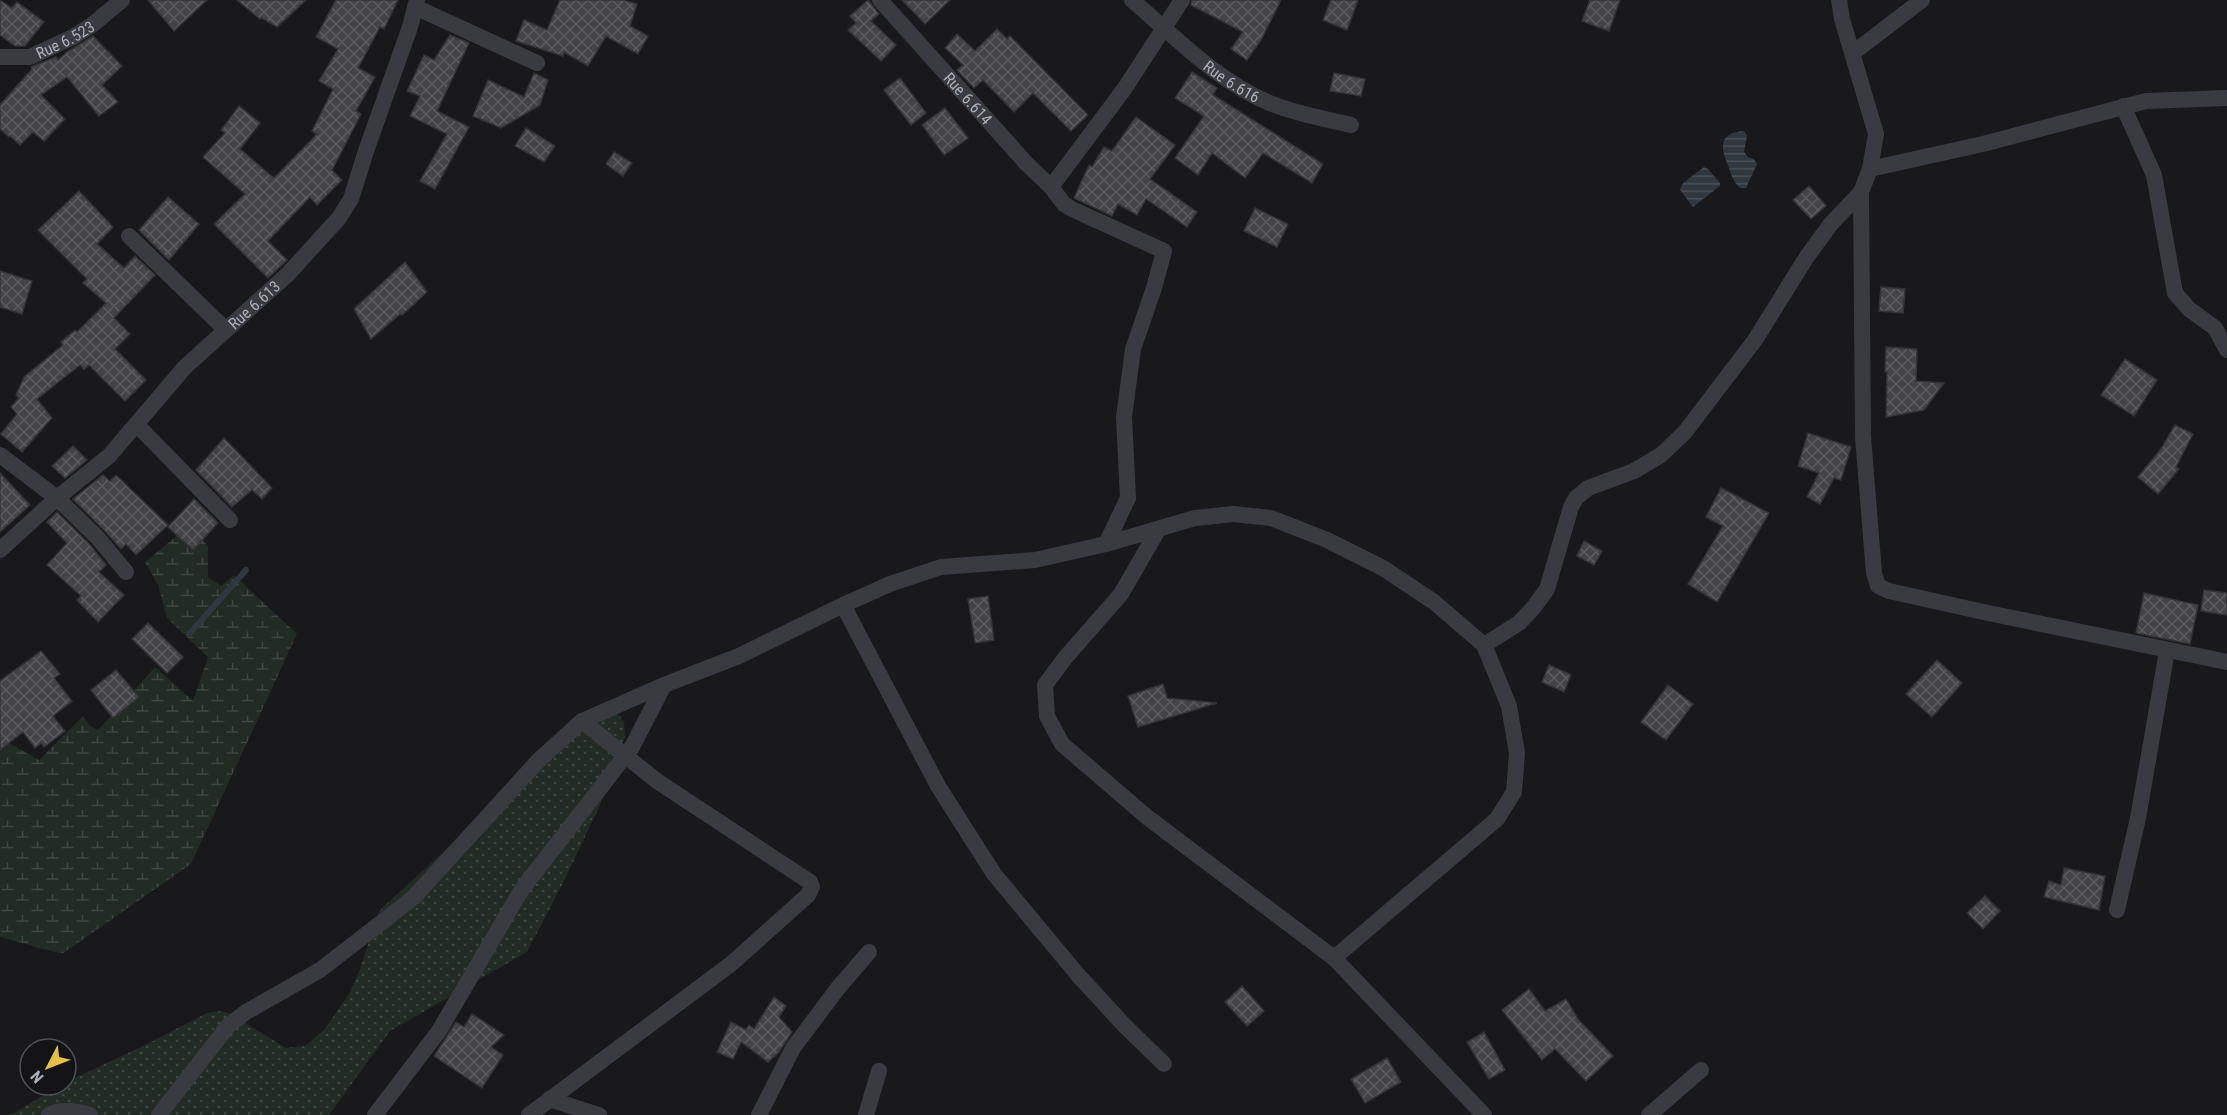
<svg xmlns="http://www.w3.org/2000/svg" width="2227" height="1115" font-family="'Roboto Condensed',sans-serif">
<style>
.grass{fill:url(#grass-dots)}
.wetland{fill:url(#wetland-marsh)}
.water{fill:url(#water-rules)}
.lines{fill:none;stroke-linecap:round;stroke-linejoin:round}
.stream{stroke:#30373f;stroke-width:6}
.building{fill:url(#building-cross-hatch);stroke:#343337;stroke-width:1.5}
.minor{stroke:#3a3b40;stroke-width:16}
.labels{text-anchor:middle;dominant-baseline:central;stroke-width:4.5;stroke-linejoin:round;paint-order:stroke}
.street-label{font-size:16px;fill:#acafba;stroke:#141416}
</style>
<defs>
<pattern id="grass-dots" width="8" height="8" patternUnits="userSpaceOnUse" patternTransform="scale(1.5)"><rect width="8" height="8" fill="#232b25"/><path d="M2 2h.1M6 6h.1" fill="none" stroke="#404743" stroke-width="1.8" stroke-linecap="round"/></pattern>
<pattern id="wetland-marsh" width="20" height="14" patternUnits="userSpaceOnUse" patternTransform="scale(1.5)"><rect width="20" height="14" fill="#232b25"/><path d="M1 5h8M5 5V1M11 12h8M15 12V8" fill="none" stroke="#404743"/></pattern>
<pattern id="water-rules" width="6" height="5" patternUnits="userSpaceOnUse" patternTransform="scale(1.5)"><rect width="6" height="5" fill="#30373f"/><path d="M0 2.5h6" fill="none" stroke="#4b5159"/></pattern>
<pattern id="building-cross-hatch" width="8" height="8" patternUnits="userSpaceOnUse" patternTransform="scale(1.5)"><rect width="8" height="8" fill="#444448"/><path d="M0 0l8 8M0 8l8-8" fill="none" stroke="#5c5c60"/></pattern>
</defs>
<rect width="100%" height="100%" fill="#19191b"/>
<path class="grass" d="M603 705 619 715 624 722 625 737 600 805 565 879 527 952 390 1031 329 1115H8L16 1112 60 1085H66V1082L141 1047 207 1013 221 1011 231 1014 286 1048 305 1046 324 1030 349 994 360 969 379 911Z"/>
<path class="wetland" d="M189 526 208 546V577L221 586 234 575 297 634 191 864 62 954 0 937V738L39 760 83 716 90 726 98 730 155 667 193 701 208 657 167 618 158 585 145 562Z"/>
<g class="water">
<path d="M1741 131 1745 132 1747 136 1744 152 1748 157 1754 159 1757 164 1746 188C1742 188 1741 189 1738 186 1733 181 1731 174 1729 168 1722 150 1716 135 1741 131Z"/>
<path d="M1704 167 1708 169 1720 183V186L1693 207 1680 190 1683 183Z"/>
</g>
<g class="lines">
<path class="stream" d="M190 633 246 570"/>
</g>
<g class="building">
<path d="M0 0 12 8 17 2 44 22 25 46H15L0 35Z"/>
<path d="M148 0H207L174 31Z"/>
<path d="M237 0H306L277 27 262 18 260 19Z"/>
<path d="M336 0H398L384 29 380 27 358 68 375 77 356 111 361 114 332 170 342 180 317 205 310 197 268 241 287 260 268 278 214 224 245 194 203 157 225 133 221 130 239 106 260 123 240 149 274 178 317 134 312 131 333 89 319 81 338 49 316 37Z"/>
<path d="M560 0H623L637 4 630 26 648 36 638 54 606 36 588 66 564 52 563 56 516 41 524 20 547 30Z"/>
<path d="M868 0 879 14 871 21 896 45 881 61 848 30 856 23 850 16Z"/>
<path d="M902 0H950L925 24Z"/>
<path d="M1192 0H1281L1261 40 1247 60 1231 49 1243 32 1191 5Z"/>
<path d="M1331 0H1358L1347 30 1323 20Z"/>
<path d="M1590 0H1620L1609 31 1582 21Z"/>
<path d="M997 29 1007 39 1010 36 1088 115 1071 131 1033 93 1014 112 983 80 974 88 957 70 963 65 945 48 957 34 975 51Z"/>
<path d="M450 35 469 43 437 111 469 127 435 189 420 181 447 134 410 116 420 96 407 91 424 55 434 60Z"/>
<path d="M93 36 122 66 102 85 118 102 99 116 67 77 41 95 65 119 44 141 33 132 20 145 10 136 9 137 0 129V105L32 69 31 67 56 57 58 60 67 52Z"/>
<path d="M1192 72 1217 88 1213 95 1323 164 1312 183 1263 153 1245 178 1212 153 1198 175 1175 158 1204 116 1175 98Z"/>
<path d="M534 73 548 80 540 105 501 128 473 116 488 80 524 97Z"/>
<path d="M1334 73 1365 79 1361 96 1330 91Z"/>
<path d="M900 78 926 113 911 125 884 90Z"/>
<path d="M945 108 968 138 944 155 922 125Z"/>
<path d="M1136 117 1175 145 1150 179 1197 212 1187 227 1146 199 1137 215 1118 204 1112 216 1074 198 1089 165 1092 167 1104 147 1112 151Z"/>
<path d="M526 128 555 146 544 162 515 146Z"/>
<path d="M614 152 632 163 623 176 606 164Z"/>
<path d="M1809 186 1826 206 1811 219 1793 200Z"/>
<path d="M79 191 113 227 97 244 124 268 135 256 155 275 114 318 130 334 115 349 146 380 125 401 89 365 84 370 80 365 37 399 52 418 22 452 1 434 17 414 11 407 19 398 16 395 24 377 63 345 61 342 75 330 77 332 106 303 83 283 87 279 38 230Z"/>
<path d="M168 197 199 224 169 260 139 230Z"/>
<path d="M1255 208 1288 224 1277 247 1244 231Z"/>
<path d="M405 262 427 292 402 315 400 314 371 339 354 309Z"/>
<path d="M0 271 32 281 22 314 0 307Z"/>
<path d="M1881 287 1905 289 1903 313 1879 311Z"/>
<path d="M1886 347 1917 349 1916 381 1944 383 1924 410 1886 417 1887 372H1885Z"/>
<path d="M2125 359 2157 380 2134 416 2101 395Z"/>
<path d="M2175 425 2193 434 2176 467 2179 469 2158 494 2138 477 2161 449Z"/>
<path d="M1808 433 1851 447 1841 480 1834 478 1820 504 1807 497 1819 473 1798 466Z"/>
<path d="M224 438 272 488 262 499 252 490 232 507 196 470Z"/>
<path d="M73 446 87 460 65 478 52 466Z"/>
<path d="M0 473 30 505 0 532Z"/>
<path d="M103 475 110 481 116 475 168 525 136 555 126 544 121 549 105 531 73 499Z"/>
<path d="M1721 488 1769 513 1717 602 1688 584 1723 526 1706 517Z"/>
<path d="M194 499 218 523 193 550 168 527Z"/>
<path d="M57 512 90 545 106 565 99 572 124 595 98 622 77 600 81 596 47 565 67 543 47 522Z"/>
<path d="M1584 541 1602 551 1594 565 1577 556Z"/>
<path d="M2204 590 2227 593V615L2201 611Z"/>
<path d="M2144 593 2198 605 2190 644 2136 633Z"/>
<path d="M988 596 994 640 975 643 968 599Z"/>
<path d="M148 623 183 657 167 673 132 639Z"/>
<path d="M41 651 60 674 54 678 72 701 53 716 65 731 44 747 41 743 35 748 23 732 0 750V681Z"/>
<path d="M1937 660 1962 683 1932 717 1906 694Z"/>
<path d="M1549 665 1571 675 1564 692 1542 682Z"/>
<path d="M116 670 139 697 113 718 91 690Z"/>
<path d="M1163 684 1167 698 1217 703 1138 727 1128 696Z"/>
<path d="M1668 685 1693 704 1666 740 1641 722Z"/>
<path d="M2064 868 2105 876 2099 910 2044 897 2049 881 2061 885Z"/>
<path d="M1985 896 2000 911 1983 929 1967 913Z"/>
<path d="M1242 986 1264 1011 1247 1026 1225 1002Z"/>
<path d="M1529 989 1545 1011 1566 999 1578 1019 1613 1056 1586 1081 1555 1049 1542 1060 1502 1010Z"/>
<path d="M774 997 786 1006 779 1017 792 1032 779 1052 768 1062 741 1042 733 1059 717 1052 731 1022 746 1030 749 1025 754 1029Z"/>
<path d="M472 1014 504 1035 491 1047 503 1055 482 1088 434 1056 456 1022 464 1027Z"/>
<path d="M1484 1032 1505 1070 1489 1079 1467 1042Z"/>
<path d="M1387 1058 1401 1082 1365 1103 1351 1079Z"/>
</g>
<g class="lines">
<g class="minor">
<path id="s1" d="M880 0 1026 163 1051 187 1125 88 1182 0"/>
<path id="s2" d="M1132 0C1175 37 1218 82 1272 104 1297 114 1325 119 1351 125"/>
<path d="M415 7 537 63"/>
<path d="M1853 53 1922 0"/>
<path id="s3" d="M0 57H30L73 37 92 25 122 0"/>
<path d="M2123 106 2154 175 2175 293 2189 309 2215 328 2227 350"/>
<path d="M1870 169 1983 144 2146 101 2227 98"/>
<path d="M1051 187 1064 204 1074 210 1164 251 1154 288 1133 349 1124 417 1128 498 1106 544"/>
<path d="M1861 192 1863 437 1874 573 1878 586 1889 591 1988 613 2227 662"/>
<path d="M129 236 225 329"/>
<path d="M137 425 230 520"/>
<path d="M0 455 57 498 98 538 126 572"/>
<path d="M1158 530 1121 594 1065 658 1045 685 1047 716 1062 744 1147 817 1334 958 1484 1115"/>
<path id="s4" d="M0 550 57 498 109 456 185 367 288 274 339 218 351 199 366 151 410 27 417 0"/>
<path d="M843 605 938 786 994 874 1078 975 1124 1025 1164 1064"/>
<path d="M1484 645 1519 623 1534 607 1547 589 1571 507 1576 498 1588 488 1634 471 1661 455 1685 432 1755 340 1806 258 1830 225 1861 192 1870 169 1876 134 1842 19 1839 0"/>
<path d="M2117 910 2138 818 2167 651"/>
<path d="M549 1099 599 1115"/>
<path d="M49 1115C63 1108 76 1111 90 1115"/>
<path d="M159 1115 228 1026 246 1012 320 970 413 898 539 760 582 721 664 685 739 656 843 605 890 584 941 567 1035 560 1106 544 1195 518 1233 514 1271 518 1327 540 1383 568 1434 602 1484 645 1509 706 1517 753 1514 792 1497 819 1334 958"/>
<path d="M375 1115 439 1031 522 889 632 747 664 685"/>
<path d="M529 1115 731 964 808 895 812 887 810 882 657 781 582 721"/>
<path d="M759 1115 793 1048 838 988 869 952"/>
<path d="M866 1115 879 1071"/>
<path d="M1649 1115 1701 1070"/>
</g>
</g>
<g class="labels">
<g class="street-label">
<text stroke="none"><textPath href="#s3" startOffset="69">Rue 6.523</textPath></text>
<text stroke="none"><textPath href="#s2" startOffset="129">Rue 6.616</textPath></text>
<text stroke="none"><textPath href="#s1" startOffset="132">Rue 6.614</textPath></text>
<text stroke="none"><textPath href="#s4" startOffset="354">Rue 6.613</textPath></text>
</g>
</g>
<g transform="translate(48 1067) rotate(228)"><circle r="28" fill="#141416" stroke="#515258" stroke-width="1.5"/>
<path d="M0-4.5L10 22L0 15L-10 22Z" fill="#e8bf45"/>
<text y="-9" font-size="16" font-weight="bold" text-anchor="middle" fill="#acafba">N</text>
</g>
</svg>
